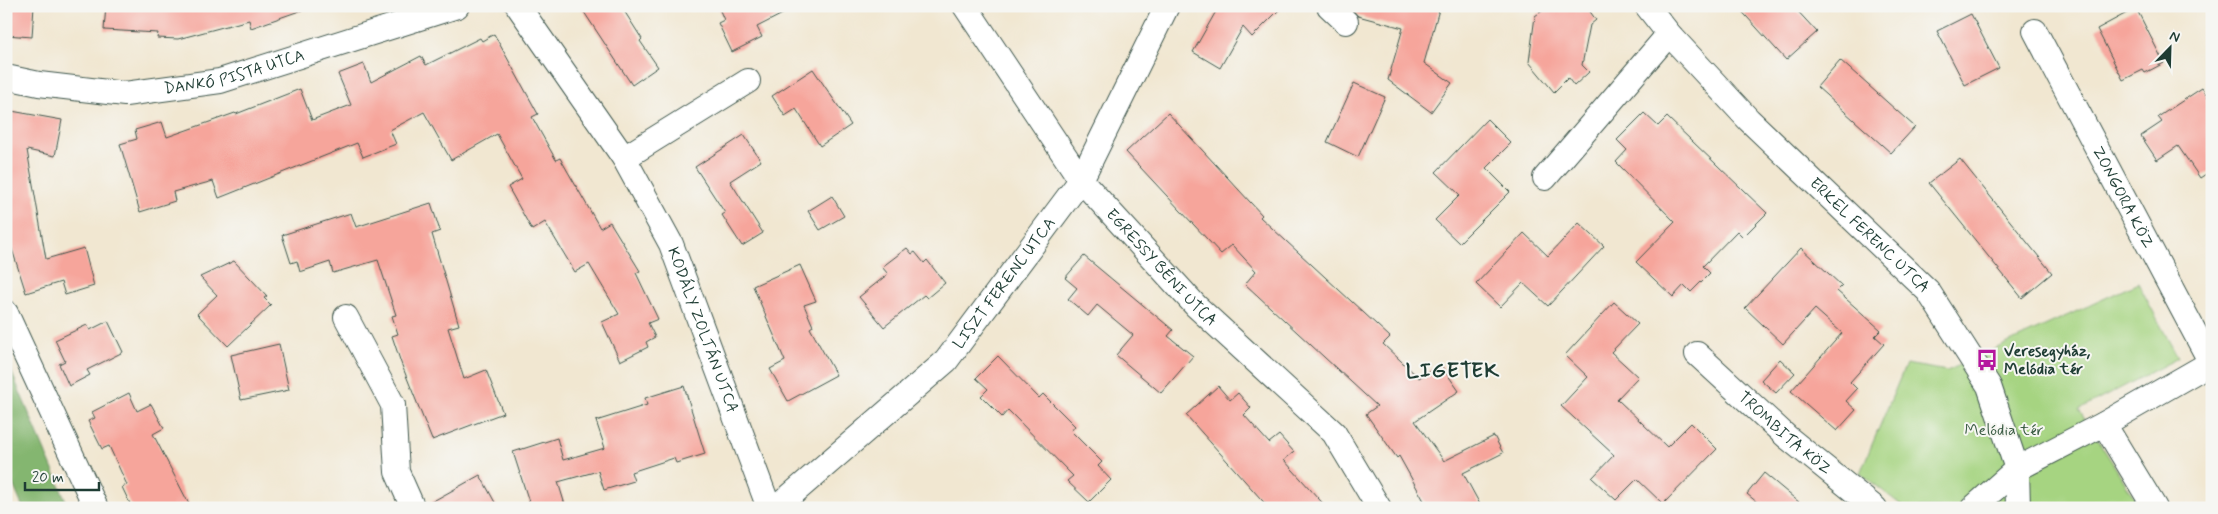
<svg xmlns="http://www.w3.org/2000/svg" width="2218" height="514" font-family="Mynerve,sans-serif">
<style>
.green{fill:#a6d481;stroke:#62885a}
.forest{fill:#84b66f;stroke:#527a52}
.building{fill:#f6a59b}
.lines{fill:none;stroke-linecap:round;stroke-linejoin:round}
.minor-casing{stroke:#3e564c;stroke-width:26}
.minor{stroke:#fff;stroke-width:24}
.labels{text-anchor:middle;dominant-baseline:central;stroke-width:4;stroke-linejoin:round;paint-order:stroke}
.street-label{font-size:16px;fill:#1f3d34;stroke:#f6f6f2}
.poi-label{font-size:16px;font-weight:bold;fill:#1f3d34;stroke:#f6f6f2;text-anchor:start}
.park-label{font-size:16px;fill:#3a5b43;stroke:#f6f6f2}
.district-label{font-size:21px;font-weight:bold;letter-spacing:1px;fill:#1f3d34;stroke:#f6f6f2}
</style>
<rect width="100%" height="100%" fill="#f6f6f2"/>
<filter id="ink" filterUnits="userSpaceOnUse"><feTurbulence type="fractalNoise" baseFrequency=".02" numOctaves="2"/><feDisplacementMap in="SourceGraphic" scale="10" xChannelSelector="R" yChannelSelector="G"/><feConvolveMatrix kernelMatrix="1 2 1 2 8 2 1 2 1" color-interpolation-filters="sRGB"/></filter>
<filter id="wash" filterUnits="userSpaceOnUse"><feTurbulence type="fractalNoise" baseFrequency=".0096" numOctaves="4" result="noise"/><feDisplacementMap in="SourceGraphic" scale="20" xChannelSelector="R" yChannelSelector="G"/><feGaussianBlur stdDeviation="1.12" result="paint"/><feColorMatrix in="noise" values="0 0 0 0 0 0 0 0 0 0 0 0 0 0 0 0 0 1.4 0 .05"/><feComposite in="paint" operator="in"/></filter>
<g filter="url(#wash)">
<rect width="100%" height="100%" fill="#f1e7d1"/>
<path class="green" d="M2138 283 2178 358 2079 410 2141 508H1905L1860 473 1906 364 1947 371Z"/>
<path class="forest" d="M6 359 69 508H23L6 468Z"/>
<g id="blocks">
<g class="building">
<path d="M6 6H34L32 37 6 35Z"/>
<path d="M106 6H305V9L251 28 249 20 178 39 157 38 158 33 104 30Z"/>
<path d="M580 6H621L642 39 640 41 658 67 632 85Z"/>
<path d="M718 6H798L757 27 762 37 732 52 718 23 724 20Z"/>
<path d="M1219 6H1283L1252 37 1243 27 1220 68 1193 52Z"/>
<path d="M1349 6H1440L1424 63 1452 83 1431 112 1388 80 1403 28 1358 16Z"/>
<path d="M1549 6H1586L1596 20 1590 25 1582 65 1589 72 1574 86 1568 78 1554 92 1529 62 1535 16Z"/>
<path d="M1737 6H1793L1817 32 1786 60Z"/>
<path d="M2136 8 2164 63 2145 73 2143 70 2123 80 2097 29Z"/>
<path d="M1971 14 1999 68 1965 85 1937 31Z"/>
<path d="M494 34 538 114 532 117 556 160 560 158 600 228 610 222 640 271 636 273 658 319 648 323 655 337 646 342 648 347 620 361 602 322 619 314 589 264 575 272 545 222 532 230 508 187 522 179 497 134 451 160 424 112 390 130 396 144 363 157 357 143 219 198 213 181 173 192 175 201 140 212 120 144 137 139 135 130 162 122 167 137 235 113 236 114 300 89 312 120 351 105 338 74 364 64 371 82 421 56 426 65 480 38 482 41Z"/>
<path d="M1840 60 1915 127 1891 153 1817 87Z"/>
<path d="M813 69 851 125 820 146 796 109 785 116 772 96Z"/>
<path d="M1354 83 1385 97 1358 157 1327 142Z"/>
<path d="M2202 88 2212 103V170L2200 178 2178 146 2157 160 2141 136 2162 122 2158 117Z"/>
<path d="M6 110 62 120 55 156 27 150 46 259 84 248 94 286 65 295 61 282 26 293 11 246 6 247Z"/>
<path d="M1168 113 1262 215 1260 217 1390 337 1383 344 1419 378 1440 364 1459 391 1415 421 1444 461 1494 436 1503 453 1463 473 1482 508H1428L1399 456 1397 458 1366 414 1377 406 1245 284 1256 271 1232 245 1221 254 1126 152Z"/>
<path d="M1644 113 1658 126 1667 117 1767 213 1743 237 1737 231 1703 266 1710 273 1691 292 1684 285 1673 297 1636 262 1675 222 1616 162 1627 150 1617 140Z"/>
<path d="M1487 119 1511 143 1486 168 1510 192 1459 243 1435 220 1460 195 1436 172Z"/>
<path d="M744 135 761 161 730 181 763 233 742 246 722 215 725 213 695 167Z"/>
<path d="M1960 159 2052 273 2022 298 1929 183Z"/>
<path d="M832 196 844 216 820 230 808 211Z"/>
<path d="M431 203 440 231 432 234 459 325 448 328 464 379 486 370 503 413 432 440 401 363 392 336 398 334 392 316 396 315 378 260 333 273 330 262 300 272 297 261 291 263 282 235 351 213 356 227Z"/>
<path d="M1579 223 1604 246 1548 306 1523 283 1500 307 1476 284 1524 233 1548 256Z"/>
<path d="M907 248 912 254 915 252 924 263 927 260 945 283 927 298 924 295 884 327 859 297 888 274 882 267Z"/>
<path d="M1801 248 1842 286 1837 291 1881 330 1875 336 1884 344 1850 382 1857 389 1846 401 1856 410 1837 431 1791 391 1842 333 1815 309 1783 344 1745 308Z"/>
<path d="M1084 256 1173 330 1168 336 1193 356 1161 393 1116 355 1133 335 1097 305 1088 316 1068 299 1077 288 1065 278Z"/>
<path d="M234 261 267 296 264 298 271 305 228 346 197 314 217 295 200 277Z"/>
<path d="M800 265 816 301 804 305 813 326 810 328 836 375 788 401 770 369 785 361 753 286Z"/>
<path d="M1614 302 1638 324 1611 352 1638 377 1617 399 1667 447 1691 423 1717 449 1663 504 1637 479 1616 500 1592 478 1614 455 1561 406 1588 377 1565 355Z"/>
<path d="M108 321 123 352 87 370 90 375 69 386 59 364 65 361 55 340 87 325 90 330Z"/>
<path d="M279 344 289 390 241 400 231 355Z"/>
<path d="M998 356 1039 398 1043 394 1075 426 1071 431 1102 462 1098 466 1111 480 1089 502 1067 481 1073 476 1008 410 1002 417 981 396 988 389 976 378Z"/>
<path d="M1780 359 1795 373 1776 393 1761 380Z"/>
<path d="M684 386 705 454 676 463 674 458 631 472 634 481 604 490 598 471 558 482 566 508H531L513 452 557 438 563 460 605 448 596 421 647 405 645 398Z"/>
<path d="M1218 386 1230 400 1238 393 1251 408 1244 415 1269 443 1279 435 1294 452 1284 460 1327 508H1269L1186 415Z"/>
<path d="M129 393 137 411 151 404 164 428 153 434 191 508H132L122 487 127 485 109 446 102 449 88 421 95 418 92 412Z"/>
<path d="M1764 473 1806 508H1764L1747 494Z"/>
<path d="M480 475 498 508H426V505Z"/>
</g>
</g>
</g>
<g filter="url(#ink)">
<use href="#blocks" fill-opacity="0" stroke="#3e564c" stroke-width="1"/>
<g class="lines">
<g class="minor-casing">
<g id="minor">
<path id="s1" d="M518 6 624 158 671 244 769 508"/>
<path id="s2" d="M965 6 1081 180 1196 306 1334 433 1379 508"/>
<path d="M1329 6 1346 22"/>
<path id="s3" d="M1647 6 1669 34 1749 120 1928 291 1989 386 2017 469 2018 508"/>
<path id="s4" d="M2035 31 2211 363"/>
<path id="s5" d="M6 77 39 84 125 94 220 81 457 6"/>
<path d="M624 158 748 81"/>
<path d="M1545 178 1669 34"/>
<path d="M6 313 96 508"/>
<path d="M346 317 393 405 397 472 413 508"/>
<path id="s6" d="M1697 354 1787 437 1875 508"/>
<path d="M2104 424 2155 508"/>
<path id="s7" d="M776 508 946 361 1081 180 1167 6"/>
<path d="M1973 508 2017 469 2104 424 2212 362"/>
</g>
</g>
<use href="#minor" class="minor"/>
</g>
</g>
<defs>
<g id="bus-bare" transform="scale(1.725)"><path d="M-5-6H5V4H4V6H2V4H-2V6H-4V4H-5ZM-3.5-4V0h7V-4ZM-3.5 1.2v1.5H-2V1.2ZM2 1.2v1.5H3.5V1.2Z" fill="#b5179e" stroke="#f6f6f2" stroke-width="2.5" paint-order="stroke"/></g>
</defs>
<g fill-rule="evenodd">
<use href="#bus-bare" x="1987" y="360"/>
</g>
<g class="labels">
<g class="street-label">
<text stroke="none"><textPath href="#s5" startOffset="232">DANKÓ PISTA UTCA</textPath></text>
<text stroke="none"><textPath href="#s4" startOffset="188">ZONGORA KÖZ</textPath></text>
<text stroke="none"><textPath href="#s3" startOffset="320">ERKEL FERENC UTCA</textPath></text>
<text stroke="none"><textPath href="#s2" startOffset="328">EGRESSY BÉNI UTCA</textPath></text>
<text stroke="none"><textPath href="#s7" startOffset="322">LISZT FERENC UTCA</textPath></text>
<text stroke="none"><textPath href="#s1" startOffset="375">KODÁLY ZOLTÁN UTCA</textPath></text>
<text stroke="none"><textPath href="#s6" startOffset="118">TROMBITA KÖZ</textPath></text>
</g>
<g class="poi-label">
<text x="2004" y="351">Veresegyház,<tspan x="2004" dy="18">Melódia tér</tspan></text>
</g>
<g class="park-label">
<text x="2004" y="430">Melódia tér</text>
</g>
<g class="district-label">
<text x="1453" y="371">LIGETEK</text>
</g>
</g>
<rect width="2218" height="514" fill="none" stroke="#f6f6f2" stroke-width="25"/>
<g transform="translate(2170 48) rotate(23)" stroke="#f6f6f2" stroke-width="4" paint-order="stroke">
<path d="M0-4L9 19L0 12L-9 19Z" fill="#1f3d34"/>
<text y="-8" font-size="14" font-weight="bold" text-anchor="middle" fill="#1f3d34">N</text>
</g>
<path d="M25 482v8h74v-8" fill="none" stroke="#1f3d34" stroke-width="2.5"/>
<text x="32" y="482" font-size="15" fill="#1f3d34" stroke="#f6f6f2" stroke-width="4" paint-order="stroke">20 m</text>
</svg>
